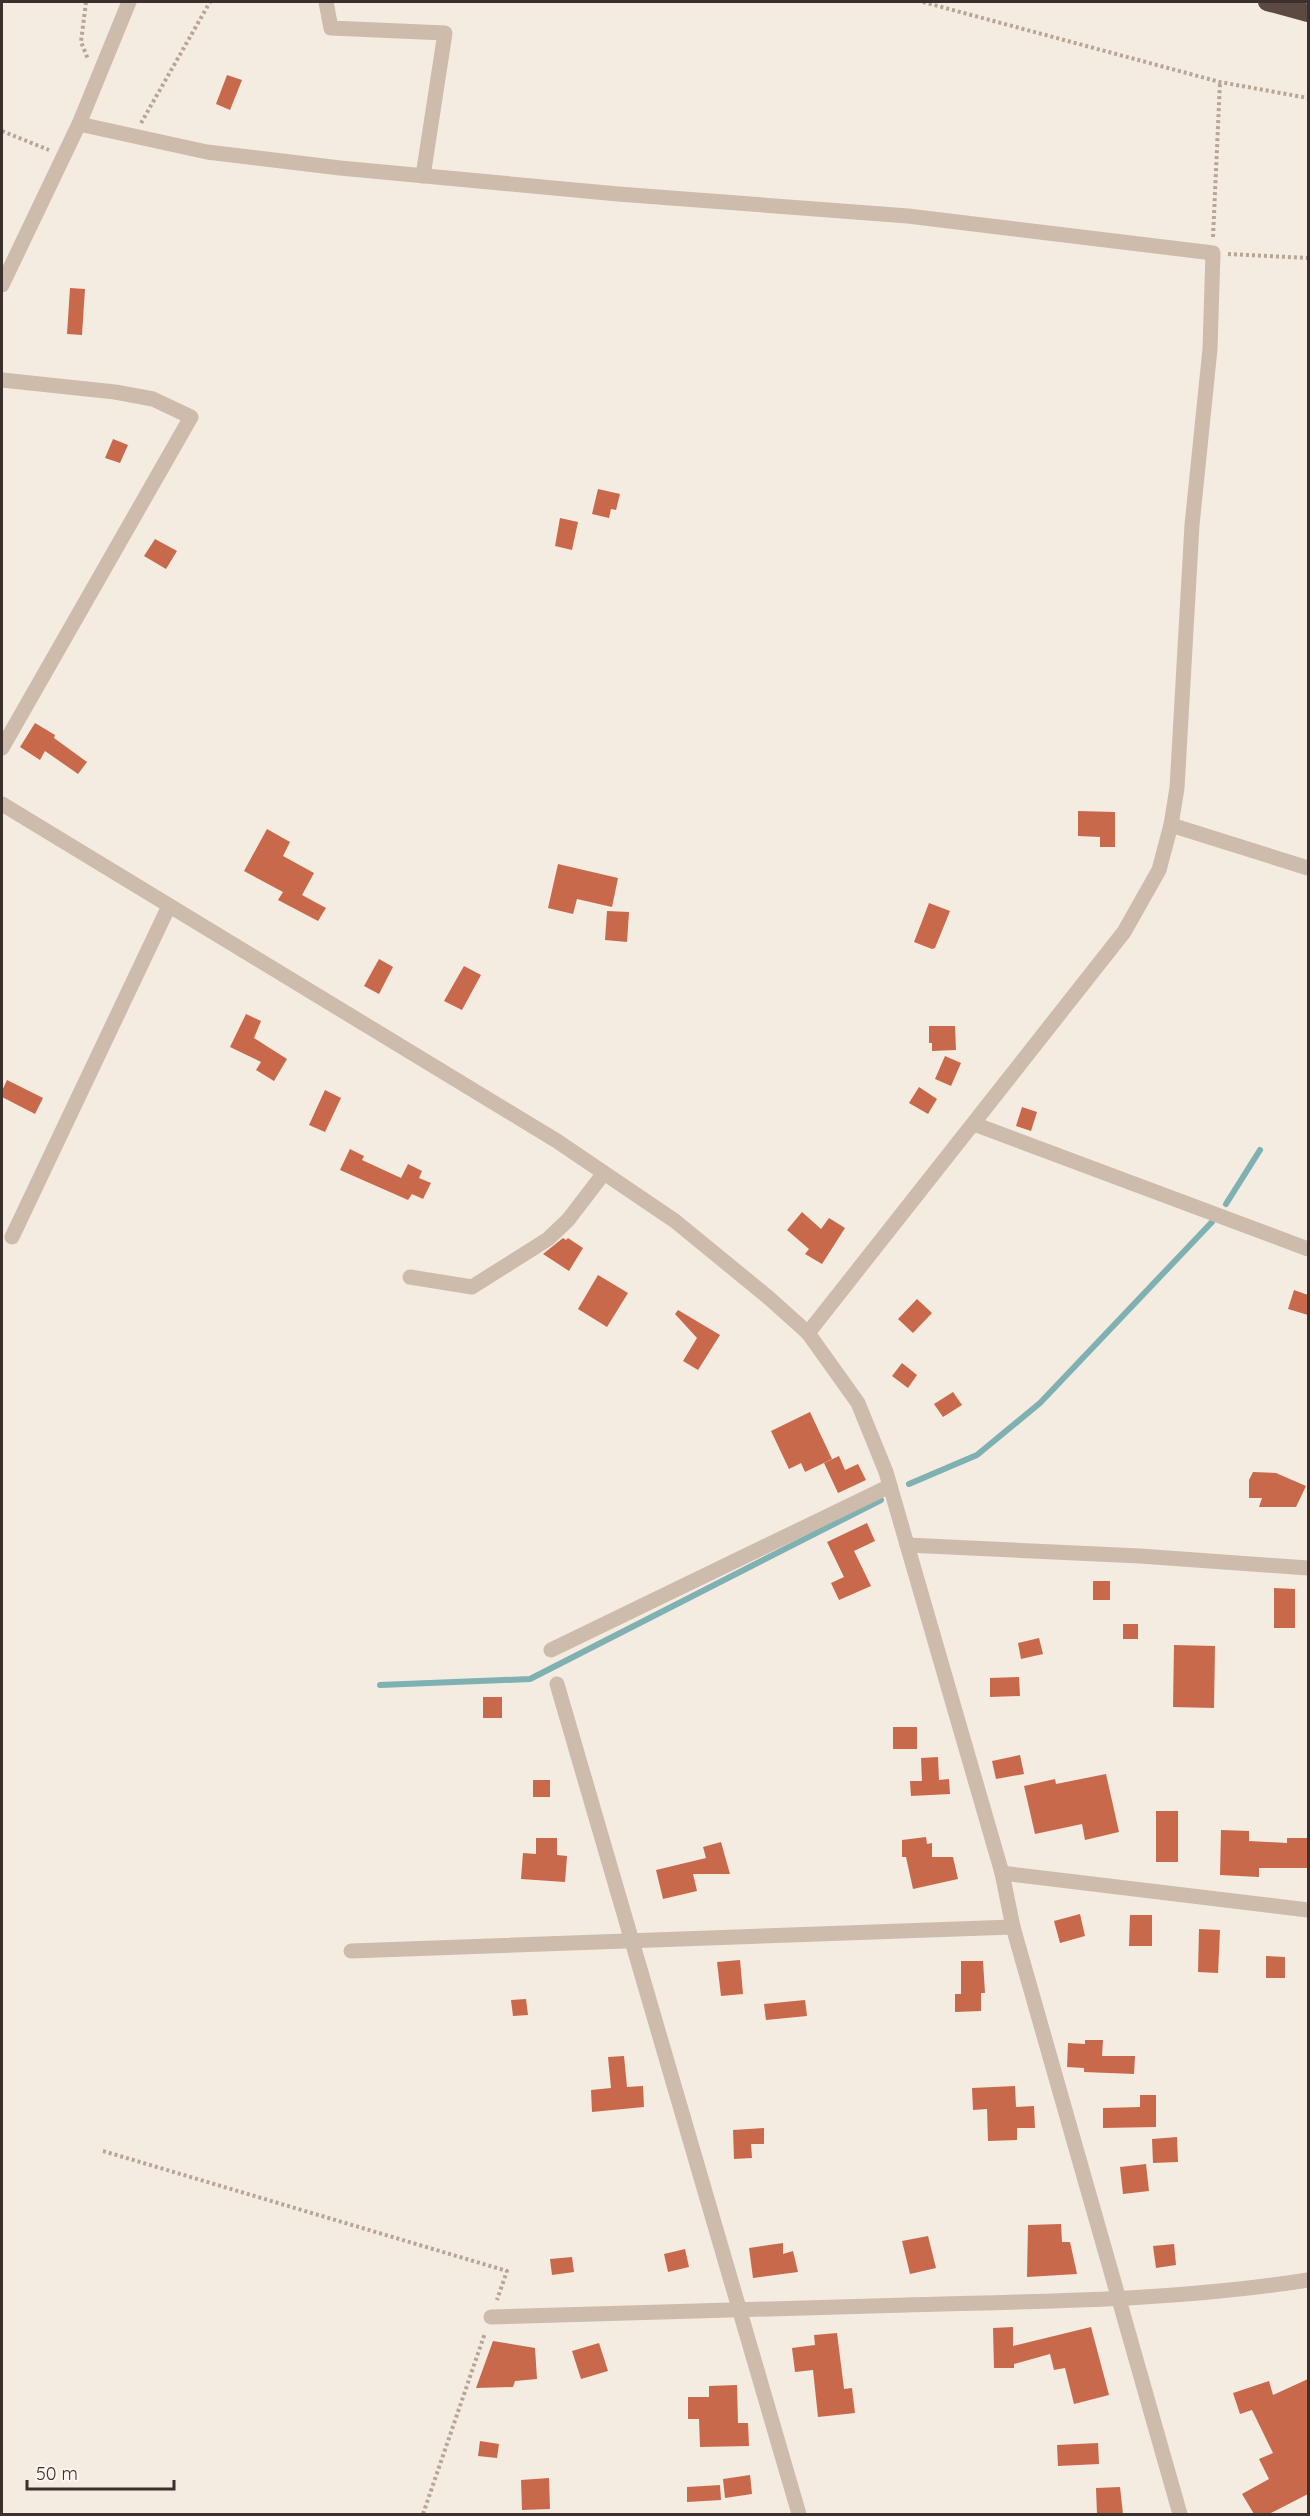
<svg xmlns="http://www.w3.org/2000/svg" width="1310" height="2516" font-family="Quicksand,sans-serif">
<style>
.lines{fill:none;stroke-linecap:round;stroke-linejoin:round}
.stream{stroke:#7fb0b2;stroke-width:6}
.building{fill:#c8694b}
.path{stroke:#b9a596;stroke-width:4;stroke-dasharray:3 3;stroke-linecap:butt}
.minor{stroke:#cdbbac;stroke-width:15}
.highway{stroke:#5c4a42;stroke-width:18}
</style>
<rect width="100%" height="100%" fill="#f4ebe1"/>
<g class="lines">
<g class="stream">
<path d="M1226 1204 1260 1150"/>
<path d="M909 1484 977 1455 1040 1403 1212 1222"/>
<path d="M380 1685 530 1679 881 1500"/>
</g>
</g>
<g class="building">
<path d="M227 75 242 80 230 110 216 104Z"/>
<path d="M70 288 85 289 82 335 67 334Z"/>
<path d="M113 439 128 445 120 463 105 458Z"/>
<path d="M598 489 620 494 616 510 611 509 609 518 592 514Z"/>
<path d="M560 518 578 522 572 550 555 546Z"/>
<path d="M155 539 177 551 166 569 144 556Z"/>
<path d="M35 723 55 735 54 738 87 762 78 774 45 751 40 760 20 747Z"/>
<path d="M1078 811 1115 812V847H1100V837L1078 836Z"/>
<path d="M267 829 290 842 283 856 314 873 302 895 326 908 318 921 278 900 283 892 244 871Z"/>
<path d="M558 864 618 878 612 907 577 899 573 914 548 908Z"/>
<path d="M929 903 950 911 935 948 932 949 914 942Z"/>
<path d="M607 911 629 912 627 942 605 940Z"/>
<path d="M379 959 393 967 379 994 364 986Z"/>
<path d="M464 966 481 975 462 1010 444 1001Z"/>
<path d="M246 1014 261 1021 254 1038 287 1059 274 1081 256 1070 261 1062 230 1047Z"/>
<path d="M929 1026H955L956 1050 932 1051V1043H929Z"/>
<path d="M945 1056 961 1063 951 1086 935 1079Z"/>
<path d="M7 1080 43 1098 35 1114 2 1097V1091Z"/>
<path d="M919 1087 937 1099 928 1114 909 1103Z"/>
<path d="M325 1090 341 1098 325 1132 309 1125Z"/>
<path d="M1022 1107 1037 1112 1031 1131 1016 1126Z"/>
<path d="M350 1149 364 1156 362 1160 401 1178 408 1164 422 1171 419 1178 431 1183 423 1199 412 1194 408 1200 340 1170Z"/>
<path d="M802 1212 821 1229 829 1218 845 1228 822 1264 805 1254 809 1249 787 1230Z"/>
<path d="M563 1238 566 1240 568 1238 583 1248 569 1271 543 1254Z"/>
<path d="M598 1275 628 1293 607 1327 578 1309Z"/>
<path d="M1294 1290 1308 1295V1315L1288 1309Z"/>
<path d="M917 1299 932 1313 913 1333 898 1319Z"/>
<path d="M678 1310 720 1335 698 1370 683 1361 697 1338 675 1314Z"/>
<path d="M902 1363 917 1375 908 1388 892 1376Z"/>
<path d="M953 1392 962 1405 943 1417 934 1404Z"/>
<path d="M810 1412 832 1459 805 1472 801 1463 789 1469 771 1431Z"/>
<path d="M839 1456 845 1470 858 1464 866 1480 838 1493 824 1463Z"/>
<path d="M1253 1472 1276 1473 1306 1486 1296 1507H1259L1262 1498H1249V1480Z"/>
<path d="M867 1523 875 1541 854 1551 871 1586 839 1600 831 1583 844 1577 827 1542Z"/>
<rect x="1093" y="1581" width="17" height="19"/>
<path d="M1274 1588 1295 1589V1628H1274Z"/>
<rect x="1123" y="1624" width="15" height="15"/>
<path d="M1039 1638 1043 1654 1021 1659 1018 1643Z"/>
<path d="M1174 1645 1215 1646 1214 1708 1173 1707Z"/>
<path d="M1019 1677 1020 1696 990 1697V1678Z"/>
<rect x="483" y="1697" width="19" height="21"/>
<rect x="893" y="1727" width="24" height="22"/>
<path d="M1020 1755 1024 1774 996 1779 992 1761Z"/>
<path d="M938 1757 939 1780 949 1779 950 1794 911 1796 910 1781H922L921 1758Z"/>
<path d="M1106 1774 1119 1832 1085 1840 1082 1824 1035 1834 1024 1786 1055 1779 1056 1784Z"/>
<rect x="533" y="1780" width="17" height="17"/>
<rect x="1156" y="1811" width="22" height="51"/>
<path d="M1221 1830 1249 1831V1841L1287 1843V1838H1307V1868H1259V1877L1220 1875Z"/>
<path d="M926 1837 927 1844 932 1843V1857H953L958 1879 913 1889 906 1857H902V1840Z"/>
<path d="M536 1838H557V1855L567 1856 565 1882 521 1879 523 1853 536 1854Z"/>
<path d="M721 1842 730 1874H693L697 1891 663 1899 656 1870 706 1858 703 1847Z"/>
<path d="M1080 1914 1085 1936 1060 1943 1054 1921Z"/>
<path d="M1130 1915H1152V1946H1129Z"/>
<path d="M1199 1929 1220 1930 1218 1973 1198 1972Z"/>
<path d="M1266 1956 1285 1957V1978H1266Z"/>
<path d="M740 1960 743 1994 721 1996 717 1962Z"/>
<path d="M961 1961H983L985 1993H981V2011L955 2012V1994H961Z"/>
<path d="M526 1999 528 2015 513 2016 511 2000Z"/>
<path d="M805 2000 807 2016 766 2020 764 2004Z"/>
<path d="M1085 2040H1103L1102 2056H1135L1134 2074 1084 2072V2068L1067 2067 1068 2043 1085 2044Z"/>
<path d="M624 2056 627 2087 643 2086 644 2107 592 2112 591 2090 611 2088 608 2057Z"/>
<path d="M1015 2086 1016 2107 1034 2106 1035 2128H1017V2140L988 2141 987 2109 973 2110 972 2088Z"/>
<path d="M1140 2095H1156V2127L1103 2128V2108L1140 2107Z"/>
<path d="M764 2128V2144H751L752 2158 734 2159 733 2130Z"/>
<path d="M1177 2137 1178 2162 1153 2163 1152 2139Z"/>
<path d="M1146 2164 1149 2191 1123 2194 1120 2167Z"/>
<path d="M1061 2224 1062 2242H1070L1077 2274 1027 2277 1028 2225Z"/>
<path d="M928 2236 936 2268 910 2274 902 2241Z"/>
<path d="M783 2243V2254L793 2251 798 2272 753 2278 749 2248Z"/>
<path d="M1174 2244 1176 2265 1156 2268 1153 2246Z"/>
<path d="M685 2249 689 2267 668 2272 664 2254Z"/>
<path d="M572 2257 574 2272 552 2275 550 2259Z"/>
<path d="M1013 2327V2346L1091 2327 1109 2395 1074 2404 1065 2368 1054 2370 1050 2354 1014 2364V2368H994L993 2328Z"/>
<path d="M837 2333 844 2389 852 2388 855 2413 818 2417 813 2370 795 2372 792 2348 815 2345 814 2335Z"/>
<path d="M493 2341 535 2348 537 2379 515 2381 513 2387 476 2388Z"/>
<path d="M599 2343 608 2371 581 2379 572 2351Z"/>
<path d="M1308 2379V2494L1269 2514H1254L1242 2494 1269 2479 1259 2459 1273 2453 1252 2410 1240 2414 1233 2393 1269 2381 1273 2395Z"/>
<path d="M737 2385 738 2423H748L749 2446 700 2447 699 2419H688V2397H709V2386Z"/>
<path d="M480 2441 499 2444 497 2458 478 2456Z"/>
<path d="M1098 2443 1099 2464 1058 2466 1057 2445Z"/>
<path d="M750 2475 752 2494 725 2498 723 2479Z"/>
<path d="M549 2478 550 2509 522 2510 521 2480Z"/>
<path d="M720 2485 721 2500 687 2502V2487Z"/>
<path d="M1120 2487 1123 2514H1097L1096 2488Z"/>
</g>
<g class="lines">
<g class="path">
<path d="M86 2 81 42 88 59"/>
<path d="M923 2 1220 82 1308 98"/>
<path d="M141 123 210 2"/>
<path d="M2 131 49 150"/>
<path d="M1213 237 1220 82"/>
<path d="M1228 254 1308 258"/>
<path d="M103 2151 507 2271 497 2300"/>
<path d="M423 2514 485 2333"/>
</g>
<g class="minor">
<path d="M326 2 331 28 445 33 423 176"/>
<path d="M79 124 207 152 340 168 618 194 908 216 1213 253 1210 349 1192 525 1177 788 1171 825 1159 870 1124 932 808 1333"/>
<path d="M2 285 79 124 129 2"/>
<path d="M2 380 115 392 153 399 191 417 2 748"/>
<path d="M2 804 557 1141 675 1221 769 1298 808 1333 858 1403 886 1472 1002 1873 1013 1927 1180 2514"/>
<path d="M1171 825 1308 868"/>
<path d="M974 1124 1308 1249"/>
<path d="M12 1237 169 906"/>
<path d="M410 1277 472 1287 548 1239 568 1220 604 1173"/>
<path d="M907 1545 1140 1556 1308 1568"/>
<path d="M551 1650 890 1486"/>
<path d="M557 1684 799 2514"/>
<path d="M1002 1873 1308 1910"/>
<path d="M351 1951 1013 1927"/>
<path d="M491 2317C629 2312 768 2308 907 2305 1041 2301 1175 2301 1308 2280"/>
</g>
<path class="highway" d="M1267 2 1308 13"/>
</g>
<rect width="1310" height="2516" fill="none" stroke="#3b302b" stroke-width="6"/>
<path d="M27 2480v9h147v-9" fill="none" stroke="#3b302b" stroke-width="3"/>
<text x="36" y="2480" font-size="18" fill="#3b302b" stroke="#fbf5ee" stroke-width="4.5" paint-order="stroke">50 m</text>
</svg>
